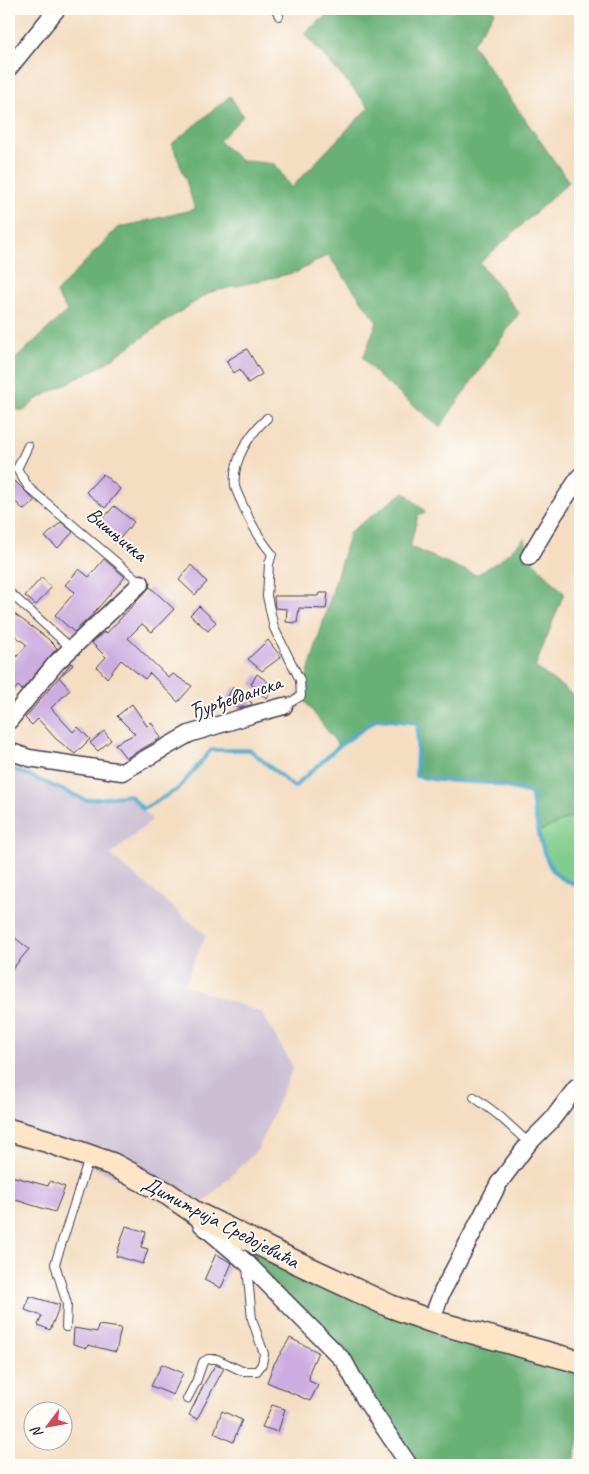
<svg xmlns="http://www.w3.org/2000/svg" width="589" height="1474" font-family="Caveat,sans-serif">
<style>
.industrial{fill:#ccbfd4}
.green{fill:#80cc8a;stroke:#517762}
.forest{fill:#68b076;stroke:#456958}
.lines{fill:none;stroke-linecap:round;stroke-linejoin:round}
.stream{stroke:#50acce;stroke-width:4}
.building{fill:#cdade1}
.lane-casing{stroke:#423e4f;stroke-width:10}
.street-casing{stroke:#423e4f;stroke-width:19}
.secondary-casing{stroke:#423e4f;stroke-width:25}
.lane{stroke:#fff;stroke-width:8}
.street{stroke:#fff;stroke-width:16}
.secondary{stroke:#fde5c5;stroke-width:22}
.labels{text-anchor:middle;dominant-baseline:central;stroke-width:4;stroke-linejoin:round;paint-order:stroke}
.street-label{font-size:21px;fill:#22223b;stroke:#fdfcf7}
</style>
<rect width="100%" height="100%" fill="#fdfcf7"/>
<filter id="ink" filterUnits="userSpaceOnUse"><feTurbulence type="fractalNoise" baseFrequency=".02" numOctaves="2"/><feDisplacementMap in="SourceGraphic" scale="10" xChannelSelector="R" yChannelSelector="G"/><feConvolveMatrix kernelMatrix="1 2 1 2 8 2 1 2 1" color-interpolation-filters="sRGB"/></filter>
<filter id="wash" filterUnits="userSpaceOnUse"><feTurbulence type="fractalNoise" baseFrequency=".0096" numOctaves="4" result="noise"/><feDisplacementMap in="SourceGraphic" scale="20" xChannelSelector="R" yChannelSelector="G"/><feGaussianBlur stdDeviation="1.12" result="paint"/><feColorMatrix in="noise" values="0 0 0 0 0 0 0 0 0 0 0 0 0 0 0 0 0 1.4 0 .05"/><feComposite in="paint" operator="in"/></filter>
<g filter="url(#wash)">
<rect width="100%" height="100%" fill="#f4ddc1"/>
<path class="industrial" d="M9 769 16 770 86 800 130 795 152 820 110 855 206 935 184 985 262 1013 293 1067 258 1149 194 1212 9 1130Z"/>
<path class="green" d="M580 813V887L556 874 546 856 538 832Z"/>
<g class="forest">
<path d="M335 9H492L495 12 472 44 569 182 480 263 519 313 440 427 378 376 363 358 377 322 328 255 297 272 211 292 170 318 103 365 37 399 24 411 9 408V365L67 311 56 293 117 228 195 209 185 177 172 144 230 96 243 116 219 141 240 160 275 164 291 188 369 107 304 33Z"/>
<path d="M404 492 426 512 418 515 410 547 476 575 499 561 525 538 529 557 564 593 535 667 580 700V813L538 832 531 793 491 783 437 780 416 776 417 723 377 719 339 746 301 696 350 532Z"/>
<path d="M202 1225 283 1256 580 1362V1436L573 1465H409L344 1361Z"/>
</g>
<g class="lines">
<path class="stream" d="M9 769 16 770 86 800 130 795 143 809 178 789 211 750H250L294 787 339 746 377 719 418 723 416 776 437 780 491 783 531 793C535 813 541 860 556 874 562 880 573 883 580 887"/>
</g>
<g id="blocks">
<g class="building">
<path d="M247 349 262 374 248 383 240 369 234 373 226 361Z"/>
<path d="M103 474 120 489 105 508 86 492Z"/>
<path d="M15 481 35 501 24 510 9 496V486Z"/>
<path d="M114 506 134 522 116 543 97 526Z"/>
<path d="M61 522 73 532 58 548 45 537Z"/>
<path d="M104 559 125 577 90 617 74 632 55 615 75 592 65 585 79 569 89 577Z"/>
<path d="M191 565 207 582 195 595 179 580Z"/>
<path d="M42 577 51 588 36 605 25 596Z"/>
<path d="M150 587 174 609 152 632 142 624 128 638 169 678 173 674 192 686 178 702 150 673 145 679 121 660 107 678 97 667 106 657 92 643 104 632 106 634Z"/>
<path d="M319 593H328L326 609 299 608 297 623 286 622 287 609 275 608 274 596H318Z"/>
<path d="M199 606 216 622 208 631 190 615Z"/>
<path d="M9 610 47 638 57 648 22 690 18 686 9 696V665L27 645 9 631Z"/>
<path d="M268 640 281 657 262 671 248 659Z"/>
<path d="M71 663 73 665 59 677 70 690 51 708 73 732 78 727 90 739 75 754 56 739 38 719 32 725 25 718Z"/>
<path d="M257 674 273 686 267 699 251 684Z"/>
<path d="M233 687 252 703 251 705 238 708 226 700Z"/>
<path d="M132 704 147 726 151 722 161 738 126 758 115 744 135 734 117 716Z"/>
<path d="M104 731 111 740 98 751 90 743Z"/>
<path d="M9 933 29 949 9 973Z"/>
<path d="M11 1176 48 1186 50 1181 65 1187 55 1212 9 1198V1183Z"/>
<path d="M126 1226 146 1232 141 1247 148 1249 143 1264 116 1256Z"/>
<path d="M216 1254 232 1263 221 1288 204 1280Z"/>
<path d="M29 1296 60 1305 50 1330 38 1325 42 1316 25 1310Z"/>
<path d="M98 1325 121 1328 116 1352 88 1345 87 1348 73 1344 74 1328 97 1332Z"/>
<path d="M290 1338 318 1352 310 1370 309 1381 318 1385 310 1401 267 1382 274 1364Z"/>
<path d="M162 1364 183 1373 173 1395 151 1386Z"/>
<path d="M215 1365 224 1368 197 1419 189 1415 204 1384Z"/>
<path d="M272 1405 285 1409 278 1432 262 1427Z"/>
<path d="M222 1411 242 1420 233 1442 214 1433Z"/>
</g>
</g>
</g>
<g filter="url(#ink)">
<use href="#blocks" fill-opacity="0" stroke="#423e4f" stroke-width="1"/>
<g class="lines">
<g class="lane-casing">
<g id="lane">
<path d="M276 9 279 16"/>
<path d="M267 418C249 435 232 460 235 486 236 491 239 497 241 501 249 521 259 538 272 554L269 564 267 596 274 628 300 680 301 696 284 706"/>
<path d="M28 446 17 469 29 488 141 583"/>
<path d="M9 592 71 648"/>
<path d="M474 1097 497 1114 529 1143"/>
<path d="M66 1327 67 1304 55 1264 89 1158"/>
<path d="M187 1399 196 1382 203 1362 208 1359H217L242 1371H257L262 1364 264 1354 252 1319 247 1267"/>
</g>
</g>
<g class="street-casing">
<g id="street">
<path d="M9 68 57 9"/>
<path d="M529 557 554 515 580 476"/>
<path d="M9 721 56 663 141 583"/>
<path d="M9 751 29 758 122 772 189 734 254 714 284 706"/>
<path d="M198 1218 202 1225 247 1263 344 1361 364 1398 409 1465"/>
<path d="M431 1321 442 1292 499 1183 529 1143 550 1122 576 1088"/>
</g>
</g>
<g class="secondary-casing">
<path id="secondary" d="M9 1130 47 1141 112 1164 168 1194 194 1212 283 1256 390 1306 431 1321 580 1362"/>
</g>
<use href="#lane" class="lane"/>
<use href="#street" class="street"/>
<use href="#secondary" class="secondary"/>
</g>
</g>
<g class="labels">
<g class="street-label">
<text transform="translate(117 534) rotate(40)">Вишњичка</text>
<text transform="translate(235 697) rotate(-19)">Ђурђевданска</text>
<text transform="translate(221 1222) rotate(28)">Димитрија Средојевића</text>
</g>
</g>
<rect width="589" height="1474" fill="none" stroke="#fdfcf7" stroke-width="30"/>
<g transform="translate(48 1426) rotate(238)"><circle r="24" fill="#fdfcf7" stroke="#a5a5ac"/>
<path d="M0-4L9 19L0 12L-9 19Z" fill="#d1495b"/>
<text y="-8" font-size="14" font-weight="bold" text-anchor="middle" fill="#22223b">N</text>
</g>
</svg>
